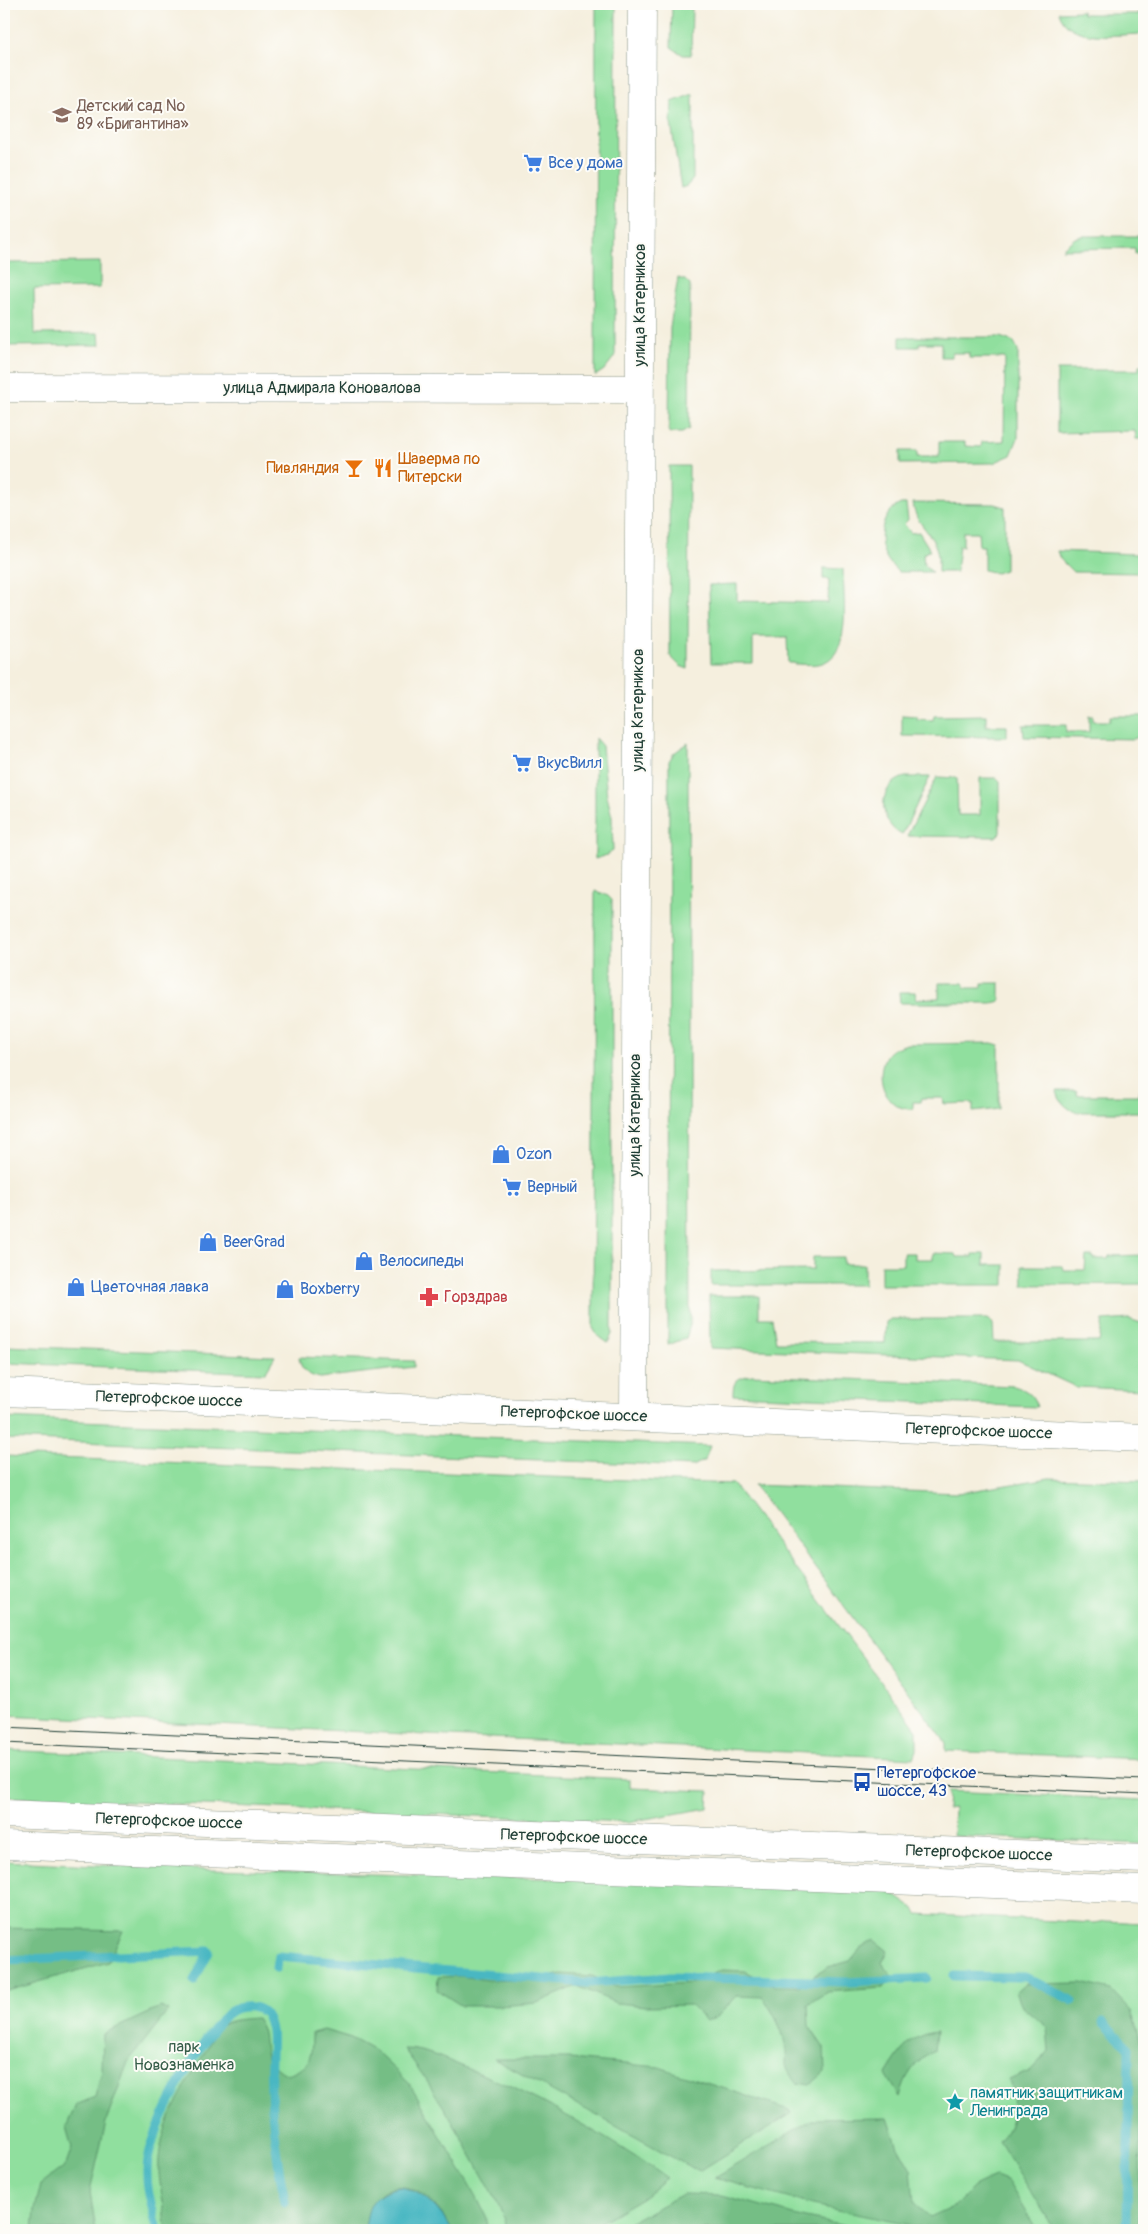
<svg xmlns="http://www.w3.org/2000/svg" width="1148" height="2234" font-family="Pangolin,sans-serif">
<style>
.green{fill:#90df9e;stroke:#588e69}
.forest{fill:#74be85;stroke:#4a7e5c}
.water{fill:#49b7c2;stroke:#347a7b}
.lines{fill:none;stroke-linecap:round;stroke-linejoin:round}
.stream{stroke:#49b7c2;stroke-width:9}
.minor-casing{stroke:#8a9689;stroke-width:29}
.tertiary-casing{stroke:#8a9689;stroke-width:29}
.primary-casing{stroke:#8a9689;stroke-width:29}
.minor{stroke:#fff;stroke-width:28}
.tertiary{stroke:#fff;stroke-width:28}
.primary{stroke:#fff;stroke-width:28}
.tram{stroke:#1f3d34;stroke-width:1}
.labels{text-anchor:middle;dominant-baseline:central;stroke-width:4;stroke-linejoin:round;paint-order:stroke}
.education-label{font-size:16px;fill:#785e54;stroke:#fdfcf7;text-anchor:start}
.shop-label{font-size:16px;fill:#366cbe;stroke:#fdfcf7;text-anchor:start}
.street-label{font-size:16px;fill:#1f3d34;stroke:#fdfcf7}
.food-label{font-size:16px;fill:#c56008;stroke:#fdfcf7;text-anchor:start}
.health-label{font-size:16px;fill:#be3a42;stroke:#fdfcf7;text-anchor:start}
.transit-label{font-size:16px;fill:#164399;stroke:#fdfcf7;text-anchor:start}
.park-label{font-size:16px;fill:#365d49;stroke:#fdfcf7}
.culture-label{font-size:16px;fill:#0d838f;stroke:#fdfcf7;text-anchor:start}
</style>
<rect width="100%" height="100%" fill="#fdfcf7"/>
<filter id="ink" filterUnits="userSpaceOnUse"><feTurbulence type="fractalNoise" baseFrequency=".02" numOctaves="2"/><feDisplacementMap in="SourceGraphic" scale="10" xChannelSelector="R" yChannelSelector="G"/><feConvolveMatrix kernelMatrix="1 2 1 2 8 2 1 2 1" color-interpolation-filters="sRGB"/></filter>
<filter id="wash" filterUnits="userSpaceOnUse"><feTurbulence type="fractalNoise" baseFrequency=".0096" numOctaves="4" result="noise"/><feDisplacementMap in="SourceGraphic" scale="20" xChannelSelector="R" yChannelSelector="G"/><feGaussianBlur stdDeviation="1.12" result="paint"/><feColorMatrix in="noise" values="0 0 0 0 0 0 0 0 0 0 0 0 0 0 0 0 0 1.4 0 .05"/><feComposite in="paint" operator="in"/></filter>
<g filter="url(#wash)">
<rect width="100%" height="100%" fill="#f5efde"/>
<g class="green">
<path d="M596 4H616L615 356 604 370 595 376Z"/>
<path d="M672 4H692L691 55H683L671 47Z"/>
<path d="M1144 8V34C1117 34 1069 44 1059 12L1082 11 1083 14H1139V9Z"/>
<path d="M693 94V179L687 186 681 188 671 123 672 102Z"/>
<path d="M1083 236H1144V254H1135V248L1062 249 1075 238Z"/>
<path d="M100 262V288L34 289 35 334 99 333 100 345 4 346V263Z"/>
<path d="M678 278 685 280 690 285 689 429 682 433H669L670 327Z"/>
<path d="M900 337H1000L1014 342 1018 350V438L1011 455 993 463 900 464V451H917V457H939V442H965V446L981 447 982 442 1004 441 1005 358H969V353H952V357H941V343H919V347H900Z"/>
<path d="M1139 365H1144V439H1136L1135 431 1057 433V370H1139Z"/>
<path d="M669 466H689L688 669 680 666 670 656Z"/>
<path d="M913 503 995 504 1005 507V570L996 573 984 570V546H979L978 532H963V546H959L956 572H938C938 564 939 553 935 545 928 528 915 523 913 503Z"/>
<path d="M901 504H906L908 520 904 524 911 533 919 532 930 550 923 554 924 565 932 572H898C894 568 889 563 886 557 876 540 882 511 901 504Z"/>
<path d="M1138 549H1144V573L1073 572 1060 559 1057 551 1137 554Z"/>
<path d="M823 568 843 569C843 594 852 650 825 662 817 666 804 664 794 664V663H788L787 637H753V663H711L709 585 737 584V601L828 603 829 579H823Z"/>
<path d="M902 715 917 716V719L933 720 934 716 986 715V726H1007V737L902 736Z"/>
<path d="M1089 716H1093V721H1110V716H1144V734L1134 739 1024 737 1023 725H1066V732H1089Z"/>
<path d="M595 738 602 746 607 796 612 817 613 850 607 855 595 859Z"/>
<path d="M688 743 690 1325 686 1338 668 1345 669 761 674 753Z"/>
<path d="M905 777H930L902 835C878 823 876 785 905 777Z"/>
<path d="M937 777 957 778 958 815H980V778H997L1000 781V833L996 837 907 836Z"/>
<path d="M595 891 608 896 612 900V1334L608 1343 597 1335 593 1328Z"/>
<path d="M939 983H964L965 988H982V983H1000V1001L992 1003H900L899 992H915L916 999 939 998Z"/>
<path d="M992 1043 999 1045V1109L973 1112V1103L944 1104 943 1098H922L921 1102H913V1109C885 1111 873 1076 887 1054 892 1048 901 1046 908 1044Z"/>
<path d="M1139 1090H1144V1112H1075C1065 1107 1059 1101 1057 1091H1077V1095H1138Z"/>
<path d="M903 1253H915V1259H933V1253L956 1254 957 1257H973V1254H984V1265H1005V1285H881V1265H903Z"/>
<path d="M1144 1255V1284L1023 1285 1022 1266H1063L1064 1270H1085L1086 1256H1093V1259H1108L1109 1256Z"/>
<path d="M813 1257H843V1264H864V1285H711V1271L813 1270Z"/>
<path d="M709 1296H759V1318H772L776 1342 885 1343 886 1322 891 1319H987L993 1324 994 1342H1099L1103 1321 1129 1319 1144 1324V1390L1076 1387 1018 1360 710 1348Z"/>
<path d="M4 1346 275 1356 265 1373 4 1363Z"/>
<path d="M299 1357 414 1361V1367L320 1378C307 1375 301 1371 299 1357Z"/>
<path d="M752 1375 1014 1386C1027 1390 1033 1394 1037 1407L733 1395C733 1379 738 1378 752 1375Z"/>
<path d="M4 1418 710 1446 705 1460 693 1466 4 1439Z"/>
<path d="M4 1456 733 1484 917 1730V1750L914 1758 4 1715Z"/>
<path d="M1049 1478 1144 1481V1759L946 1751V1743L754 1485 958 1493Z"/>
<path d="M4 1750 630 1779V1788L709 1791 708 1808 628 1822 4 1797Z"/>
<path d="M948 1791 1144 1800V1844L953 1836 954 1808 947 1809Z"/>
<path d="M4 1861 213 1870 883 1887 914 1909 917 1914 1095 1923 1106 1921 1144 1923V2230H4Z"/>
</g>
<g class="forest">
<path d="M4 1928 123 1931 108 1962 4 1992Z"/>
<path d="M874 1940 888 1951 882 1963 892 1975 883 1988 827 1992 808 2004 809 2026 824 2048 825 2072 810 2085 797 2083C780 2063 789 2066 785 2044 782 2027 772 2011 763 1997L737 1996 718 2016 706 2021 691 2005 646 2006 616 2003 577 1986 537 2003 500 2006H462L437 1990 438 1977 460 1976 487 1980 532 1981 561 1974 592 1976 616 1987 692 1983 722 1970 745 1971 775 1986H799L828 1967 850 1961 860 1949Z"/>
<path d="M1081 1983 1111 1990 1131 2011 1143 2047 1139 2230H1055L999 2141C1016 2124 1016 2102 1009 2080L1030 2071 1049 2051 1047 2027 1023 2008 1016 1992 1025 1984Z"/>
<path d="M161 2007 168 2011 128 2062 106 2122 90 2192 96 2230H33L35 2209 41 2184 66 2165 72 2148 66 2127 76 2105 95 2097 102 2070 103 2034Z"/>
<path d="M256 2018C274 2043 250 2055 288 2075 311 2066 312 2057 312 2033L324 2030 351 2038 375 2051 410 2084 476 2196 487 2218 488 2230H453C445 2219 437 2206 426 2197 392 2173 368 2194 365 2230H166C166 2206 157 2183 159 2158 163 2120 184 2089 202 2057 208 2048 212 2035 219 2027 227 2019 245 2019 256 2018Z"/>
<path d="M936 2032 934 2051C915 2062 905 2075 900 2097L886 2074C900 2052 909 2035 936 2032Z"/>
<path d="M404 2049C423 2049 442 2058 459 2065 532 2093 603 2134 667 2178L645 2196 587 2230H506C503 2207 489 2188 478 2167 456 2126 432 2086 404 2049Z"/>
<path d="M494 2059H570L659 2067 789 2110 791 2114 701 2170 692 2168Z"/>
<path d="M888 2118 898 2147 911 2170 914 2203 930 2217 956 2205 974 2187 995 2177 1008 2182 1037 2230H934L813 2205 714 2178 813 2119Z"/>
<path d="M683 2194 722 2195 805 2218 866 2230H615Z"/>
</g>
<path class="water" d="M401 2187C426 2193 438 2209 453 2230H365C367 2205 374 2191 401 2187Z"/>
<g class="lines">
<g class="stream">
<path d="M4 1960 209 1951 194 1981"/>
<path d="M276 1968 278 1956 588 1983 670 1977 847 1982 927 1978"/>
<path d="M954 1976 1025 1977 1073 2001"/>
<path d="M1103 2022 1129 2048 1127 2230"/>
<path d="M158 2230C152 2207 144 2184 148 2160 154 2124 201 2038 227 2014 235 2007 243 2006 252 2007 257 2008 262 2010 265 2014 274 2027 271 2043 271 2058 269 2107 276 2154 285 2202"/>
</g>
</g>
</g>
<g filter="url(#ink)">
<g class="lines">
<g class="minor-casing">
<g id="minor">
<path d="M4 388 639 389"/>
<path d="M634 1416 642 4"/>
</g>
</g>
<g class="tertiary-casing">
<path id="tertiary" d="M4 1392 1144 1438"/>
</g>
<g class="primary-casing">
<g id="primary">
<path d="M4 1814 1144 1859"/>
<path d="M4 1845 1144 1890"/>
</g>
</g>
<use href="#minor" class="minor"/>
<use href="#tertiary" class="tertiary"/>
<use href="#primary" class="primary"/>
<g class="tram">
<path d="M4 1727 1144 1780"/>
<path d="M4 1743 1144 1794"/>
</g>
</g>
</g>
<defs>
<g id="school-bare" transform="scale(1.5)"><path d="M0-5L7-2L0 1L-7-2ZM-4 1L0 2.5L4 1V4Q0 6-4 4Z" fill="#8d6e63" stroke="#fdfcf7" stroke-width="2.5" paint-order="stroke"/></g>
<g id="supermarket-bare" transform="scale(1.5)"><path d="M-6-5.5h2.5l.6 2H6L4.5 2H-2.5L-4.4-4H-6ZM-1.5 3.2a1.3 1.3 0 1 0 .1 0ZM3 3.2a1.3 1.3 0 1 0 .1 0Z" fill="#3f7fe0" stroke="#fdfcf7" stroke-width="2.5" paint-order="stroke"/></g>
<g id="bar-bare" transform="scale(1.5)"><path d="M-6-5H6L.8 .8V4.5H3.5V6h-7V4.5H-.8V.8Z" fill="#e8710a" stroke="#fdfcf7" stroke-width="2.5" paint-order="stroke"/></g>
<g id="restaurant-bare" transform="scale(1.5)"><path d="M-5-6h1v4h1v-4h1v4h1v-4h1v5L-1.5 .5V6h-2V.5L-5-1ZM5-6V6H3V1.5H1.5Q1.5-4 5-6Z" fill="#e8710a" stroke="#fdfcf7" stroke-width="2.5" paint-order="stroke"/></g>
<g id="shop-bare" transform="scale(1.5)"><path d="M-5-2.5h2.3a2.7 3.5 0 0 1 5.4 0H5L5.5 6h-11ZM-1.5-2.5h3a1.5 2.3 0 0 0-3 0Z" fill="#3f7fe0" stroke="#fdfcf7" stroke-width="2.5" paint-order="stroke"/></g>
<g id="pharmacy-bare" transform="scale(1.5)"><path d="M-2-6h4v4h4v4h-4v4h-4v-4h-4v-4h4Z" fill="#e0444e" stroke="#fdfcf7" stroke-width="2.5" paint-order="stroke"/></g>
<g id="bus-bare" transform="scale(1.5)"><path d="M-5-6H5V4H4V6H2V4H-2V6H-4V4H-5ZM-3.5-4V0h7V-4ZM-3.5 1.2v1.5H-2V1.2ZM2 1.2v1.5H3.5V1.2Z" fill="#1a4fb4" stroke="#fdfcf7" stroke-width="2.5" paint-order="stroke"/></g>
<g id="sight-bare" transform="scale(1.5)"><path d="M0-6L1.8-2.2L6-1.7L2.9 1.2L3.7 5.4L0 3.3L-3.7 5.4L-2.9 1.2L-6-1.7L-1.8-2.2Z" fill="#0f9aa8" stroke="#fdfcf7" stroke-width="2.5" paint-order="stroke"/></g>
</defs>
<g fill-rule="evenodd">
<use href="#school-bare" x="62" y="115"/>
<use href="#supermarket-bare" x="533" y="163"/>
<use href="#bar-bare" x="354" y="468"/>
<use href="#restaurant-bare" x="383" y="468"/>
<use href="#supermarket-bare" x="522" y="763"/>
<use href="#shop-bare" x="501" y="1154"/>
<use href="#supermarket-bare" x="512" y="1187"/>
<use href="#shop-bare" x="208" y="1242"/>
<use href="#shop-bare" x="364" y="1261"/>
<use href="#shop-bare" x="76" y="1287"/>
<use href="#shop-bare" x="285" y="1289"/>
<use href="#pharmacy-bare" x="429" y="1297"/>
<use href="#bus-bare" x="862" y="1782"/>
<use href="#sight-bare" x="955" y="2102"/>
</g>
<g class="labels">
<g class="education-label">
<text x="77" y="106">Детский сад №<tspan x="77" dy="18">89 «Бригантина»</tspan></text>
</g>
<g class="shop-label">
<text x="548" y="163">Все у дома</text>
<text x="537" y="763">ВкусВилл</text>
<text x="516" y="1154">Ozon</text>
<text x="527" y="1187">Верный</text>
<text x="223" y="1242">BeerGrad</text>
<text x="379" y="1261">Велосипеды</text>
<text x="91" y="1287">Цветочная лавка</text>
<text x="300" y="1289">Boxberry</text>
</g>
<g class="street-label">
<text transform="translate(640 305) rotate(-90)">улица Катерников</text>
<text x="322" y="388">улица Адмирала Коновалова</text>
<text transform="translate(638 710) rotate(-90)">улица Катерников</text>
<text transform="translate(635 1115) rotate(-90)">улица Катерников</text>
<text transform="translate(169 1399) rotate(2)">Петергофское шоссе</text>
<text transform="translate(574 1414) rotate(2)">Петергофское шоссе</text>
<text transform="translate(979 1431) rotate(2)">Петергофское шоссе</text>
<text transform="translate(169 1821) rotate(2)">Петергофское шоссе</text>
<text transform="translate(574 1837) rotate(2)">Петергофское шоссе</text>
<text transform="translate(979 1853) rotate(2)">Петергофское шоссе</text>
</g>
<g class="food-label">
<text x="398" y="459">Шаверма по<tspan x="398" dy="18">Питерски</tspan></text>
<text x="339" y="468" text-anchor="end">Пивляндия</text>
</g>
<g class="health-label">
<text x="444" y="1297">Горздрав</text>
</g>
<g class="transit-label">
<text x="877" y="1773">Петергофское<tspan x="877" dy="18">шоссе, 43</tspan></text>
</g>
<g class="park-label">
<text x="184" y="2047">парк<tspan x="184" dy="18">Новознаменка</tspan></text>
</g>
<g class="culture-label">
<text x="970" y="2093">памятник защитникам<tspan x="970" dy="18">Ленинграда</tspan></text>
</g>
</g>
<rect width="1148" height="2234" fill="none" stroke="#fdfcf7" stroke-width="20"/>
</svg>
